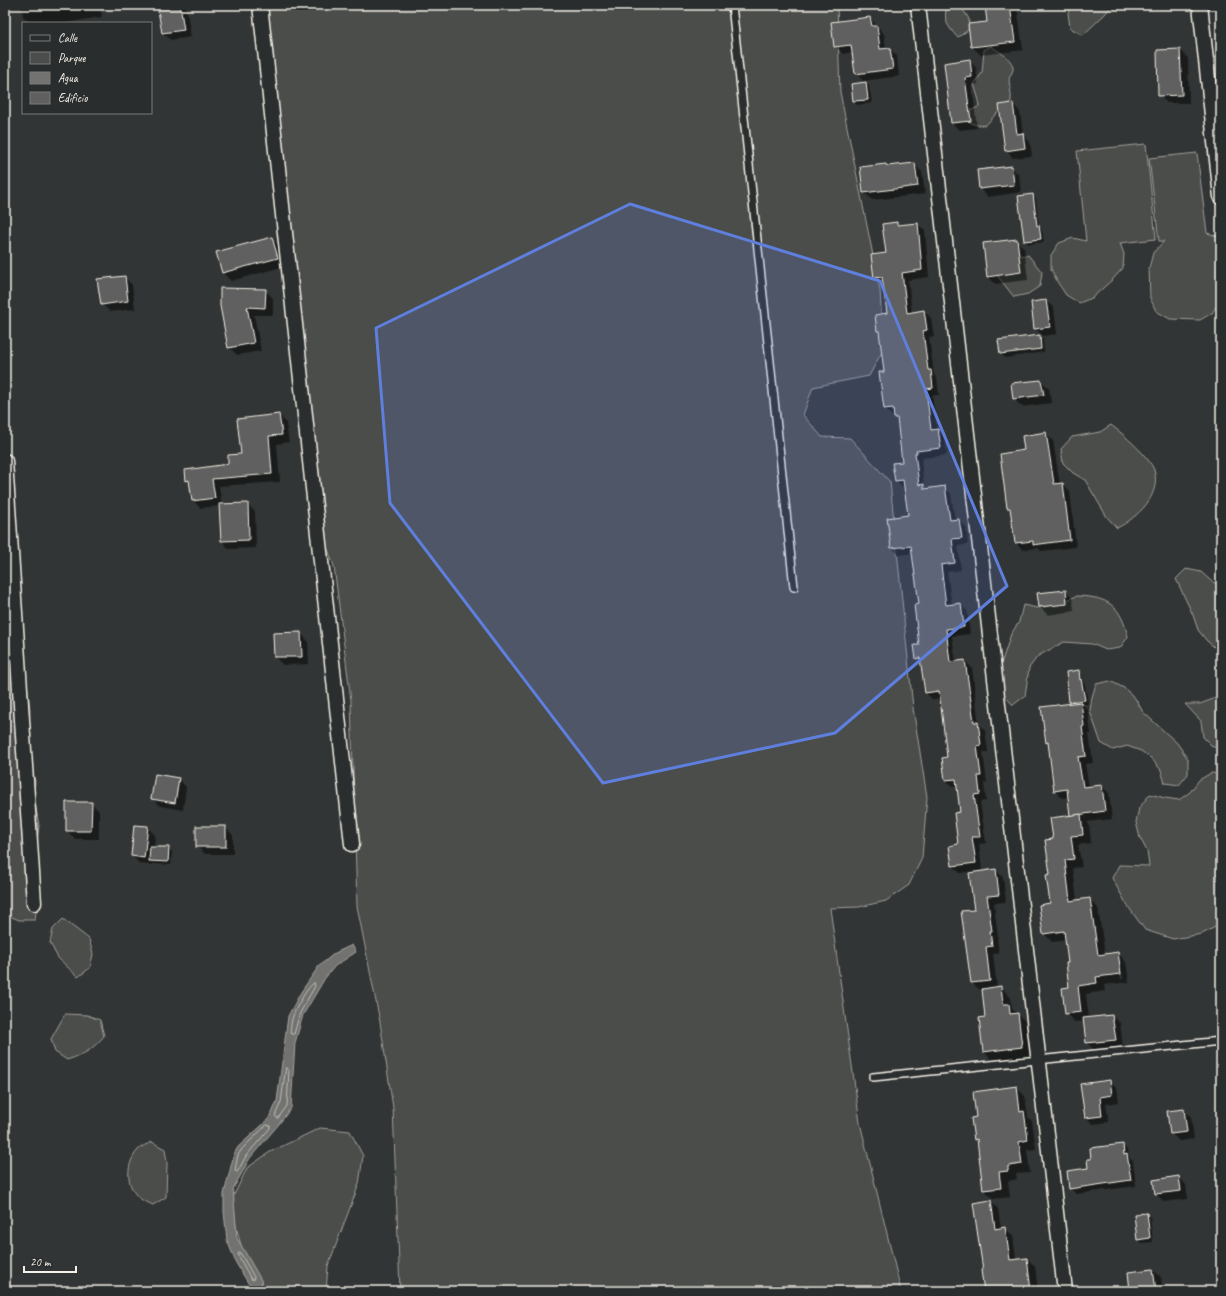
<svg xmlns="http://www.w3.org/2000/svg" width="1226" height="1296" font-family="Caveat,sans-serif">
<style>
.green{fill:#4b4d4c;stroke:#a09f9a}
.water{fill:#727370;stroke:#a6a5a0}
.shadow{fill:#0007;fill-rule:evenodd}
.lines{fill:none;stroke-linecap:round;stroke-linejoin:round}
.shore{stroke:#c0bfb8;stroke-width:1}
.building{fill:#5f605f;stroke:#f4f1e8}
.service-casing{stroke:#f4f1e8;stroke-width:10}
.minor-casing{stroke:#f4f1e8;stroke-width:17}
.service{stroke:#2a2d2e;stroke-width:7}
.minor{stroke:#2a2d2e;stroke-width:14}
.marked{fill:#5e7fdd;fill-opacity:0.2;stroke:#5e7fdd;stroke-width:3;stroke-linejoin:round}
</style>
<rect width="100%" height="100%" fill="#323535"/>
<filter id="ink" filterUnits="userSpaceOnUse"><feTurbulence type="fractalNoise" baseFrequency=".025" numOctaves="2"/><feDisplacementMap in="SourceGraphic" scale="8" xChannelSelector="R" yChannelSelector="G"/><feConvolveMatrix kernelMatrix="1 2 1 2 8 2 1 2 1" color-interpolation-filters="sRGB"/></filter>
<g filter="url(#ink)">
<g class="green">
<path d="M261 5H837L840 92 880 290 883 350 869 376 813 387 803 415 822 437 850 438 890 482 913 708 927 797 922 858 909 885 886 901 859 907 830 908 860 1123 901 1291H400L393 1108 380 1022 357 906 351 701 334 566 315 514 305 370 304 339 280 194Z"/>
<path d="M947 5H960L969 19 968 30 960 36 957 37C947 25 943 21 947 5Z"/>
<path d="M1071 5H1113L1104 15 1083 35 1070 28 1068 13Z"/>
<path d="M991 46C999 52 1014 59 1013 70 1012 73 1010 76 1009 79 1009 86 1012 93 1011 101L995 115 986 125C977 126 973 125 966 119L968 112 980 106C979 98 976 92 974 84L982 73 984 50Z"/>
<path d="M1146 144 1156 239 1120 243 1124 254 1123 268 1113 279 1092 298 1079 303 1066 295 1058 283 1051 269V255L1059 243 1073 238 1086 241 1077 151Z"/>
<path d="M1197 153 1207 233 1217 236 1221 241V300L1212 313 1200 320 1170 319 1156 311 1150 298 1149 268 1153 253 1164 241H1159L1149 158Z"/>
<path d="M1028 255 1042 272 1040 286 1028 294 1014 297 996 274 1014 256Z"/>
<path d="M1111 425C1123 434 1149 456 1154 470 1162 495 1137 518 1117 528L1107 517 1085 480 1073 473 1063 463 1061 449 1072 437 1100 432Z"/>
<path d="M5 521 17 593 30 710 28 752 35 781 34 796 39 826 37 842 39 889 35 920H19L5 914Z"/>
<path d="M1186 569 1201 572 1211 581 1221 586V650L1219 651 1207 641 1198 630 1193 615 1176 579Z"/>
<path d="M1077 596C1109 597 1121 606 1128 637L1120 648 1106 650 1092 644 1064 642 1038 656 1029 668 1025 696 1013 705 1003 694 1001 679V664L1011 634 1019 622 1023 605 1037 608 1051 606Z"/>
<path d="M1110 681 1124 688 1135 698 1143 712 1177 743 1188 759V774L1179 785 1165 783 1161 770 1152 759 1141 751 1127 746 1113 750 1101 743 1090 711 1092 697 1096 684Z"/>
<path d="M1221 696V748L1213 747 1203 737 1201 721 1185 704H1200Z"/>
<path d="M1211 773 1221 774V924L1202 934 1173 939 1145 930 1127 905 1112 878 1119 865 1149 866 1147 851 1140 838 1136 822 1139 808 1150 794 1165 798 1179 800 1190 792 1199 780Z"/>
<path d="M63 919 89 939 93 954 90 968 78 977 58 958 50 943 53 929Z"/>
<path d="M65 1014 87 1015 100 1020 104 1036C92 1050 85 1054 67 1060L55 1052 51 1039Z"/>
<path d="M320 1128 350 1131 363 1156 359 1184 328 1266 326 1291H253L236 1226 233 1197 247 1168 270 1152Z"/>
<path d="M152 1142 165 1149 167 1163 166 1197 153 1205C149 1203 143 1201 139 1198 125 1185 126 1163 138 1150 141 1146 148 1144 152 1142Z"/>
</g>
<path class="water" d="M352 945 356 952 335 966 325 978 303 1015 295 1043 291 1108 279 1124 250 1158 233 1189 237 1238 261 1280 263 1291H253L236 1263 227 1240 224 1212V1194L234 1154 238 1147 270 1118 277 1101 288 1016 301 992 319 966 335 953Z"/>
<g class="shadow">
<path d="M21 5H100L102 17 65 23H30L23 16Z"/>
<path d="M158 5H184L186 7 191 37 171 40 163 33Z"/>
<path d="M986 5H1017L1023 50 981 55 972 47 988 23Z"/>
<path d="M1148 5H1186V6L1153 10Z"/>
<path d="M870 18 884 34 886 49H889L897 56 899 76 863 81 856 73 853 52 843 54 835 46Z"/>
<path d="M1180 50 1188 58 1189 103H1167L1159 95Z"/>
<path d="M969 60 976 68 978 84 972 85 977 128 959 130 952 123Z"/>
<path d="M866 83 869 86 872 103 857 105 854 101Z"/>
<path d="M1013 104 1020 112 1023 135 1030 142 1032 156 1013 158 1006 150Z"/>
<path d="M914 164 922 172 925 194 872 200 864 192 886 165 888 167Z"/>
<path d="M1011 167 1019 175 1021 192 988 197 980 189Z"/>
<path d="M1032 195 1036 199 1039 227 1042 230 1044 242 1029 244 1025 241Z"/>
<path d="M896 223 899 226 918 224 925 231 929 277 908 280 912 313 924 311 931 318 934 337H929L934 375 937 378 939 395H932L937 430 945 437 947 455 923 458V460H921L924 487 927 489 944 487 951 494 955 520H959L966 527 968 544 958 546 961 570 947 572 952 605 960 604 967 611 970 634 952 636 956 662 965 661 972 668 979 725 985 730 988 752H983L987 783H984L986 801 980 802 986 843 979 844 982 870 960 873 953 866 959 845 961 813 958 786 953 787 946 780 948 758 941 699 933 700 926 693 922 663 916 658 920 646V605L913 553 899 555 892 548 889 519 909 516 905 487H902L896 480 903 463 898 421 895 418V415L892 416 885 409V373L880 333 878 331 888 314 884 284 882 285 875 278 887 254Z"/>
<path d="M272 239 280 246 285 266 231 281 223 273 218 253Z"/>
<path d="M1016 240 1024 248 1028 280 995 284 988 276Z"/>
<path d="M124 277 132 285 135 309 110 312 102 304Z"/>
<path d="M265 290 273 298V315H254L261 351 237 355 229 347 221 306Z"/>
<path d="M1046 301 1054 308 1057 334 1043 336 1035 328Z"/>
<path d="M1039 336 1043 339 1044 352 1005 358 1001 354 999 341Z"/>
<path d="M1041 381 1049 388 1051 403 1022 407 1014 399 1012 384Z"/>
<path d="M279 415 286 423 289 442 277 444 280 482 219 486 222 505 247 504 255 512 256 548 229 549 222 541 220 506 200 508 193 500 190 483 187 480 229 465 242 455Z"/>
<path d="M1046 434 1053 441 1060 485 1063 484 1070 491 1076 547 1041 551 1038 548 1023 550 1016 543 1012 511 1008 508 1025 451Z"/>
<path d="M1065 591 1073 599 1074 611 1048 615 1040 607Z"/>
<path d="M300 633 308 641 309 664 283 665 275 657Z"/>
<path d="M1078 672 1082 675 1083 682 1085 684 1088 704H1082L1088 710 1091 734H1089L1093 763 1085 764 1089 787 1101 786 1109 793 1112 819 1087 822 1089 824 1091 843 1078 845 1082 867 1073 868 1077 901 1089 899 1098 908 1105 955 1118 953 1126 962 1129 982 1104 985 1105 991 1086 994 1089 1019 1112 1016 1120 1023 1123 1047 1095 1051 1087 1043 1085 1021 1075 1022 1066 1014 1070 988 1066 940 1052 942 1044 933 1051 904V875L1054 840 1073 817 1069 797 1062 798 1055 791 1050 744 1047 742 1073 704 1070 702ZM1118 961H1120L1123 979H1121Z"/>
<path d="M179 779 186 787 183 810 160 806 152 798Z"/>
<path d="M91 803 99 811V839H75L67 831Z"/>
<path d="M147 827 155 835 154 848H168L172 852 171 865 154 864 152 863V865L140 864 132 856Z"/>
<path d="M225 827 233 835V854H205L197 846Z"/>
<path d="M996 870 1003 878 1006 902 994 903 998 938H997L999 953 993 954 997 988 1001 987 1011 998 1012 1009 1028 1024 1032 1057 994 1062 984 1052 980 1019 986 1018 983 990H980L972 983 975 911Z"/>
<path d="M1110 1081 1117 1088 1119 1102 1106 1104 1109 1122 1093 1124 1086 1117Z"/>
<path d="M1016 1087 1025 1096 1028 1117 1032 1121 1036 1149 1027 1150 1030 1173 1016 1174 1017 1179 1008 1181 1010 1197 994 1199 984 1190 979 1144 975 1139 978 1118Z"/>
<path d="M1184 1110 1191 1117 1194 1139 1179 1141 1171 1133Z"/>
<path d="M1122 1145 1128 1151 1129 1158 1133 1161 1136 1186 1076 1194 1070 1188 1090 1169 1092 1159Z"/>
<path d="M1179 1177 1186 1185 1188 1199 1164 1202 1156 1194 1154 1181Z"/>
<path d="M991 1201 998 1209 1001 1229 1005 1228 1013 1236 1016 1260 1027 1259 1035 1266 1038 1291H985L984 1271Z"/>
<path d="M1146 1214 1150 1217 1153 1242 1142 1243 1138 1240Z"/>
<path d="M1153 1270 1161 1277 1163 1291H1131Z"/>
</g>
<g class="lines">
<g class="shore">
<path d="M314 983 315 986 300 1013 294 1034H291L290 1033C291 1027 291 1021 293 1016 296 1008 307 987 314 983Z"/>
<path d="M286 1068 289 1070 287 1106 278 1118H277L275 1116 281 1102Z"/>
<path d="M267 1125 270 1126V1128L246 1156 238 1171 236 1172 235 1170 238 1155 242 1149Z"/>
<path d="M239 1253 241 1254 254 1277 253 1280 251 1279 238 1255Z"/>
</g>
</g>
<g class="building">
<path d="M157 5H180L184 30 162 33Z"/>
<path d="M985 5H1010L1015 42 971 47 968 24 987 22Z"/>
<path d="M870 17 872 26H877L880 49 890 48 893 69 855 74 851 45 834 47 831 22Z"/>
<path d="M1180 49 1182 95 1158 96 1157 50Z"/>
<path d="M970 59 972 77 965 78 971 121 951 123 944 63Z"/>
<path d="M866 82 868 100 853 101 851 84Z"/>
<path d="M1013 103 1017 134 1023 133 1025 148 1005 151 999 105Z"/>
<path d="M915 163 918 186 863 193 860 167 886 164 887 166Z"/>
<path d="M1012 166 1014 185 979 189 977 170Z"/>
<path d="M1033 194 1037 226 1039 225 1041 239 1024 241 1018 196Z"/>
<path d="M897 222V225L918 223 922 270 902 273 907 313 924 310 927 330 923 331 928 370H931L933 388 926 389 931 430 938 429 941 448 916 451 917 453H915L919 485 924 484V489L945 486 950 520 959 519 962 538 952 539 955 563 941 565 946 605 961 603 964 627 946 629 950 662 965 660 974 722H978L981 745 977 746 981 776H978L980 794 974 795 980 837H972L976 863 952 866 949 846 958 844 954 813 960 812 956 779 945 780 942 758 947 757 939 691 925 693 920 658 916 659 914 645H919L914 605 919 604 911 546 891 548 887 518 908 515 903 480 895 481 892 463 902 462 897 418H894L893 408 884 409 879 372H884L879 331H877L875 315 887 313 882 277 874 278 871 255 886 253 882 224Z"/>
<path d="M272 237 278 258 222 273 216 252Z"/>
<path d="M1017 239 1021 272 987 277 983 243Z"/>
<path d="M125 276 128 301 101 305 97 279Z"/>
<path d="M220 288 266 289 265 308 247 307 254 343 228 348 220 306Z"/>
<path d="M1046 300 1050 327 1034 329 1031 302Z"/>
<path d="M1040 335 1041 349 1000 354 998 340Z"/>
<path d="M1041 380 1044 395 1013 399 1011 383Z"/>
<path d="M279 414 282 435 269 436 272 474 212 479 215 498 192 501 189 480 186 481 185 470 228 464V455L241 454 237 419Z"/>
<path d="M1046 432 1054 484 1063 483 1070 540 1033 545V541L1015 543 1010 508H1007L1000 454 1024 450 1022 436Z"/>
<path d="M248 503 249 540 221 541 219 504Z"/>
<path d="M1066 590 1067 604 1039 607 1037 593Z"/>
<path d="M301 632 302 657H274L273 633Z"/>
<path d="M1079 670 1080 680 1081 679 1085 700 1069 702 1066 672Z"/>
<path d="M1081 702 1084 726 1082 727 1086 756 1078 757 1083 787 1102 785 1105 811 1070 816 1067 789 1054 791 1048 742 1046 743 1041 707Z"/>
<path d="M155 774 179 778 175 803 151 799Z"/>
<path d="M66 802H92L91 831H66Z"/>
<path d="M1081 814 1083 835 1071 836 1074 859 1065 860 1070 901 1090 898 1098 955 1118 952 1121 974 1096 977 1097 983 1078 986 1081 1012 1065 1014 1062 988 1069 987 1066 963H1068L1064 931 1043 934 1039 905 1050 903 1046 875 1050 874 1045 840 1053 839 1050 818Z"/>
<path d="M134 825 148 826 144 858 131 856Z"/>
<rect x="196" y="826" width="30" height="21"/>
<path d="M150 847H169L168 862 149 861Z"/>
<path d="M996 869 999 895 987 896 992 931H990L992 946 986 947 990 981 971 983 961 911 974 910 969 873Z"/>
<path d="M1001 986 1003 1004H1009L1010 1014 1018 1013 1022 1047 983 1052 979 1018 985 1017 982 989Z"/>
<path d="M1112 1015 1116 1040 1086 1043 1083 1018Z"/>
<path d="M1110 1080 1112 1095 1100 1097 1102 1116 1085 1118 1080 1084Z"/>
<path d="M1017 1086 1020 1112 1024 1111 1028 1140 1019 1142 1022 1164 1008 1166V1171L999 1172 1001 1188 983 1190 977 1139 974 1140 971 1118 976 1117 973 1092Z"/>
<path d="M1184 1109 1187 1132 1170 1134 1167 1111Z"/>
<path d="M1123 1144 1124 1155 1127 1154 1131 1180 1069 1189 1067 1171 1088 1168 1087 1159H1091L1090 1148Z"/>
<path d="M1179 1176 1181 1191 1155 1194 1153 1180Z"/>
<path d="M991 1200 995 1229 1005 1227 1010 1260 1027 1258 1031 1291H984L981 1270H983L973 1203Z"/>
<path d="M1147 1213 1150 1238 1137 1240 1134 1214Z"/>
<path d="M1153 1269 1156 1291H1130L1128 1272Z"/>
</g>
<g class="lines">
<g class="service-casing">
<g id="service">
<path d="M732 5 794 587"/>
<path d="M873 1077 1221 1041"/>
</g>
</g>
<g class="minor-casing">
<g id="minor">
<path d="M260 5 352 844"/>
<path d="M918 5 1065 1291"/>
<path d="M1200 5 1221 197"/>
<path d="M5 461 34 903"/>
</g>
</g>
<use href="#service" class="service"/>
<use href="#minor" class="minor"/>
</g>
</g>
<path class="marked" d="M630 204 880 281 1007 586 835 733 603 783 390 503 376 328Z"/>
<rect width="1226" height="1296" fill="none" stroke="#2a2d2e" stroke-width="20"/>
<rect x="10" y="10" width="1206" height="1276" fill="none" stroke="#f4f1e8" stroke-width="1.5" filter="url(#ink)"/>
<rect x="22" y="22" width="130" height="92" fill="#2a2d2e" stroke="#7b7b78"/>
<rect x="30" y="35" width="20" height="6" fill="#2a2d2e" stroke="#7b7b78"/>
<text x="58" y="42" font-size="12" fill="#f4f1e8">Calle</text>
<rect x="30" y="52" width="20" height="12" fill="#4b4d4c" stroke="#7b7b78"/>
<text x="58" y="62" font-size="12" fill="#f4f1e8">Parque</text>
<rect x="30" y="72" width="20" height="12" fill="#727370" stroke="#7b7b78"/>
<text x="58" y="82" font-size="12" fill="#f4f1e8">Agua</text>
<rect x="30" y="92" width="20" height="12" fill="#5f605f" stroke="#7b7b78"/>
<text x="58" y="102" font-size="12" fill="#f4f1e8">Edificio</text>
<path d="M24 1266v6h52v-6" fill="none" stroke="#f4f1e8" stroke-width="2"/>
<text x="30" y="1266" font-size="12" fill="#f4f1e8" stroke="#2a2d2e" stroke-width="3" paint-order="stroke">20 m</text>
</svg>
